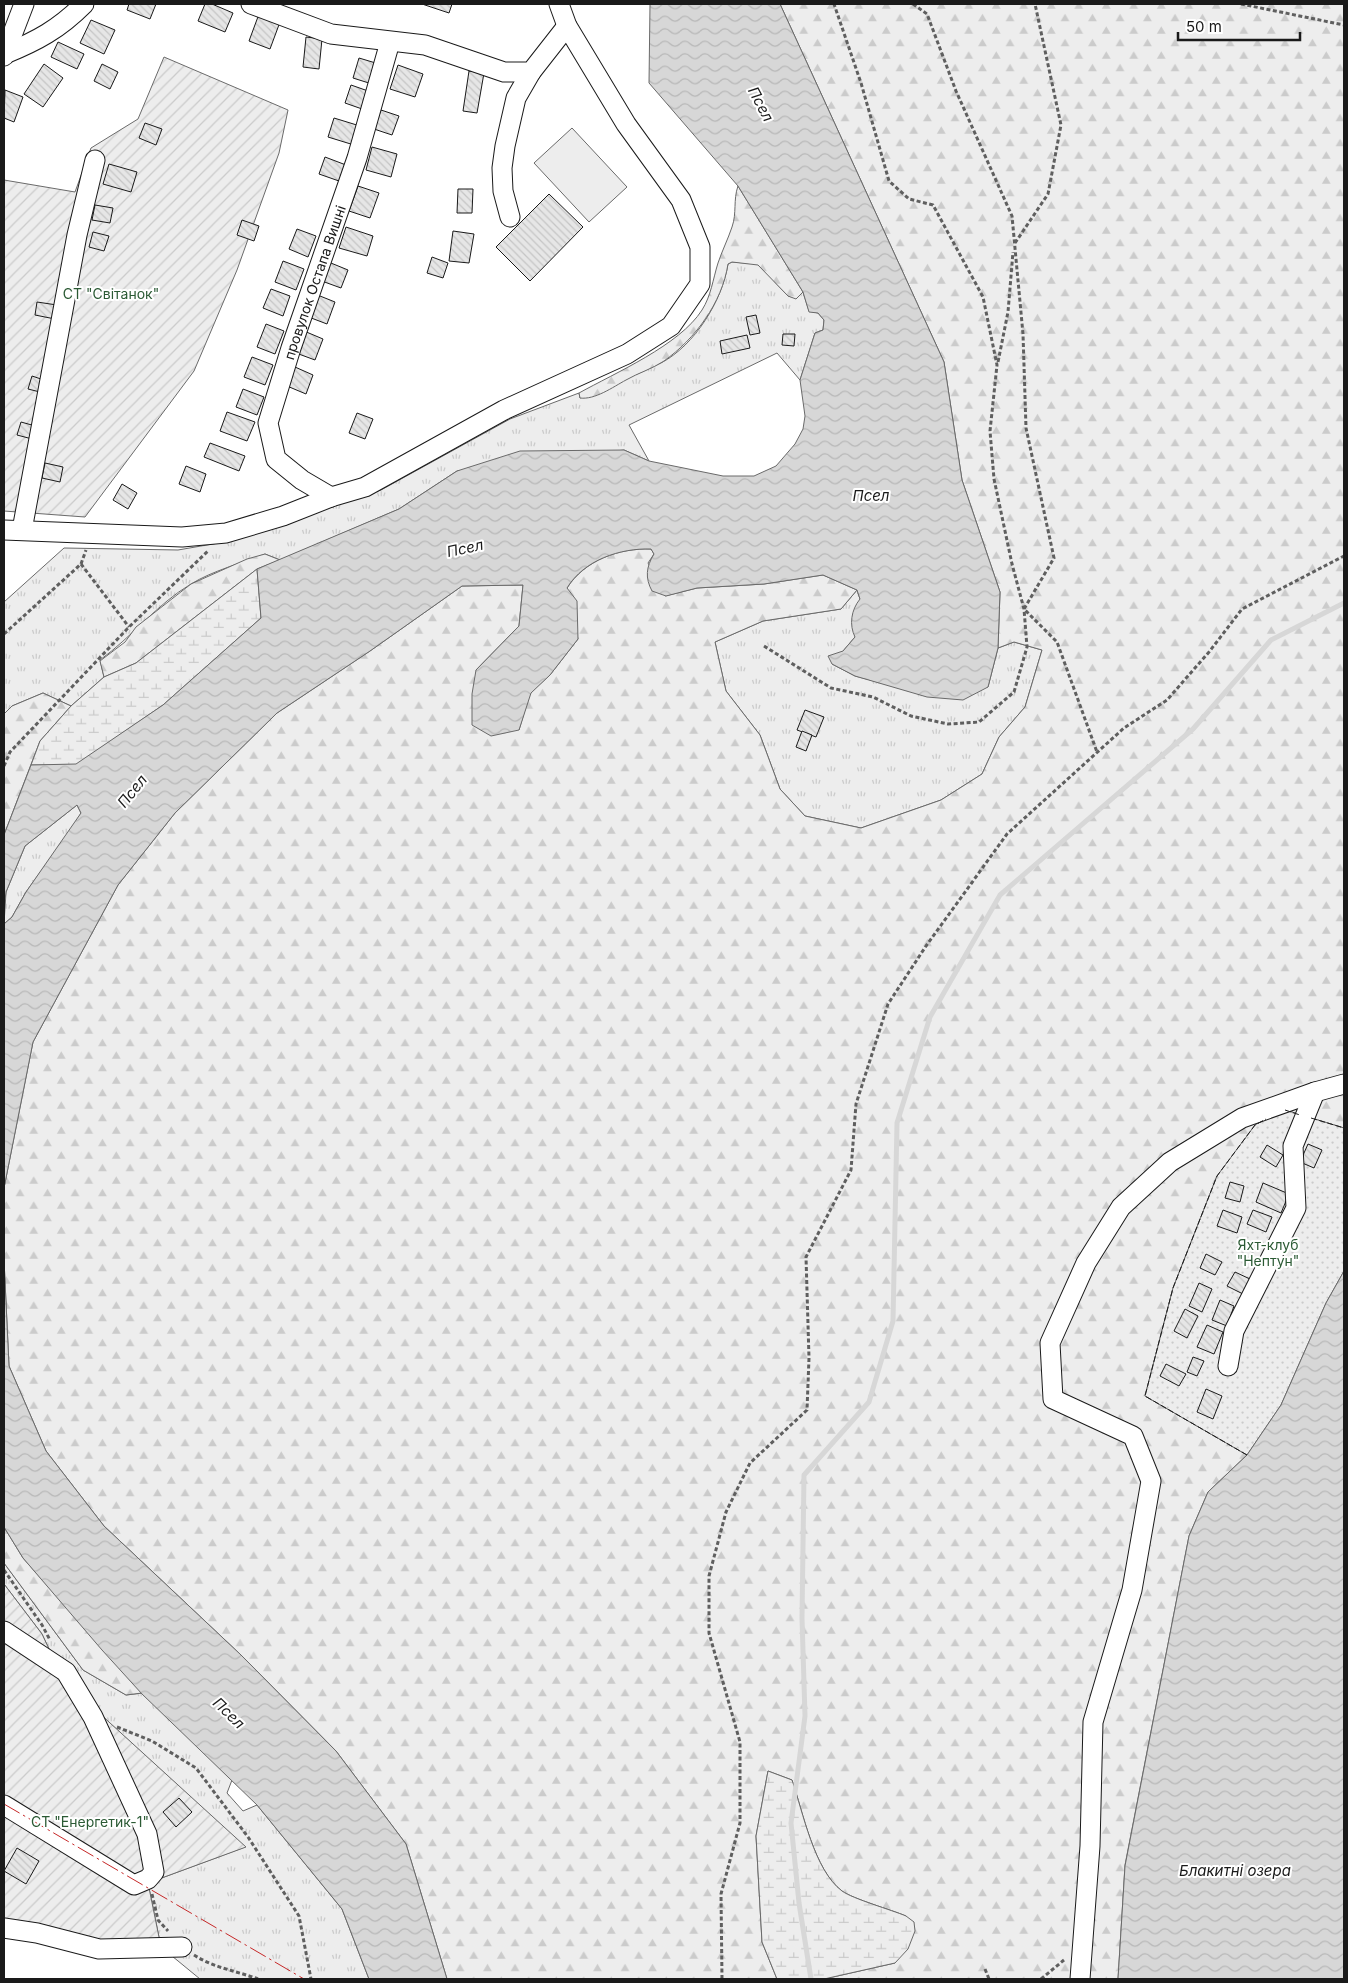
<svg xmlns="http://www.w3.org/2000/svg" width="1348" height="1983" font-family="Inter,sans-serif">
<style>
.grass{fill:url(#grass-tufts);stroke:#6a6a6a}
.forest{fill:url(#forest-firs);stroke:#6a6a6a}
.wetland{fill:url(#wetland-marsh);stroke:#6a6a6a}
.park{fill:url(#park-dots);stroke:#6a6a6a}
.garden{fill:url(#garden-furrows);stroke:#6a6a6a}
.pitch{fill:#ededed;stroke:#6a6a6a}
.water{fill:url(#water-waves);stroke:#6a6a6a}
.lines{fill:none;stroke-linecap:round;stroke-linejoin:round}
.stream{stroke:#d7d7d7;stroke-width:5}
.building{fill:url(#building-back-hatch);stroke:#1a1a1a}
.minor-casing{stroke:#1a1a1a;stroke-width:21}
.path{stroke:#5f5f5f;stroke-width:3;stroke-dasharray:4 2.5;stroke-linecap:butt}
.minor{stroke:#fff;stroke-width:19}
.fence{stroke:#1a1a1a;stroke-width:1;stroke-dasharray:6 2.5;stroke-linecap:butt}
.power{stroke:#c62828;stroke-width:1;stroke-dasharray:18 4 2.5 4;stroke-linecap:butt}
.labels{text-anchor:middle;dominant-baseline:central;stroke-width:4;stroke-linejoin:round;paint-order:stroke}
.street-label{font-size:14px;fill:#1a1a1a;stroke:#fff}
.park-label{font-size:14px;fill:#2b5a34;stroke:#fff}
.water-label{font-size:15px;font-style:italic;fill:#1a1a1a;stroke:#fff}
</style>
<defs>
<pattern id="grass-tufts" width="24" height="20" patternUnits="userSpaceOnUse" patternTransform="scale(1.25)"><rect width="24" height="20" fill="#ededed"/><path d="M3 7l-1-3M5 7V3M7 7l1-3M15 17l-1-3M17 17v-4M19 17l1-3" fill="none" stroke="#cbcbcb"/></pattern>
<pattern id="forest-firs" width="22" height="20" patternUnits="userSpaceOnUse" patternTransform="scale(1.25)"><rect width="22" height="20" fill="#ededed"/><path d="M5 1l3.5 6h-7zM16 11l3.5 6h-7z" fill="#cbcbcb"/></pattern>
<pattern id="wetland-marsh" width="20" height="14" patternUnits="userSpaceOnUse" patternTransform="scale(1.25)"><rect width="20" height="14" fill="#ededed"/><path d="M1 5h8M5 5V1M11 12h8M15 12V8" fill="none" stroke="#cbcbcb"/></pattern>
<pattern id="park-dots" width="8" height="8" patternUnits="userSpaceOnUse" patternTransform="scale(1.25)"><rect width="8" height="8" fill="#ededed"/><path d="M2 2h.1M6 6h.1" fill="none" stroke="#cbcbcb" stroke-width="1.8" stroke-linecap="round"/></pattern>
<pattern id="garden-furrows" width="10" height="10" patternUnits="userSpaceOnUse" patternTransform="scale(1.25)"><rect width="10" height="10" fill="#ededed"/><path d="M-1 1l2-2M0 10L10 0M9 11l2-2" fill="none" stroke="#cbcbcb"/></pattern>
<pattern id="water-waves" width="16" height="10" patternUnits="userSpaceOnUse" patternTransform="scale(1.25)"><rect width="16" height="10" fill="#d7d7d7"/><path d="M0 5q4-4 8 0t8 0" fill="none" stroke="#b8b8b8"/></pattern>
<pattern id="building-back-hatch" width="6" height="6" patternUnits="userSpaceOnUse" patternTransform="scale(1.25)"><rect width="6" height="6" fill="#e6e6e6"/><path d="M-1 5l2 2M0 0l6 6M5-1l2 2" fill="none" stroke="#c5c5c5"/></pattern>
</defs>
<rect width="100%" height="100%" fill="#fff"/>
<g class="grass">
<path d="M732 262 758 264 788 296 796 298 803 292 809 311 818 313 824 320 823 330 815 333 800 380 777 353 629 425 649 461 624 450 457 471 399 509 280 560 265 554C242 563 212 571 191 584 157 604 132 637 100 660L104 677 71 706 43 693 12 706 4 714V602L64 548 178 550 230 541 381 490 510 419 579 393 580 398C606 386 635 376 661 363 695 345 722 301 728 264Z"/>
<path d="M857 590 860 599 855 637 832 664 855 676 886 684 988 687 998 648 1014 642 1042 650 1025 707 999 737 982 774 941 800 861 828 805 816 780 789 760 735 726 691 715 642 763 621 841 609Z"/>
<path d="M77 805 81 813 77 821 26 892 12 917 4 924 6 892 25 846Z"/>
<path d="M4 1563 83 1670 126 1695 142 1693 232 1780 227 1793 243 1811 257 1805 342 1909 369 1979H200L161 1947 148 1883 245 1847 64 1681 42 1634 4 1584Z"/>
</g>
<g class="forest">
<path d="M780 4H1344V1128L1282 1109 1217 1176 1173 1288 1145 1396 1247 1455 1208 1492 1189 1536 1125 1865 1118 1979H824L895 1963 906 1916C892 1910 853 1899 842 1891 814 1870 803 1812 792 1780L768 1771 756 1836 762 1942 777 1979H447L406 1844 336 1751 241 1655 104 1526 46 1451 9 1366 4 1260V1188L33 1042 118 885 175 813 277 713 370 651 462 586 523 585 519 626 476 670 519 730 530 693 550 675 578 639 567 588C585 560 619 548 651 549L654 554 648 563 665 596 697 588 764 584 823 575 857 590 841 609 763 621 715 642 726 691 760 735 780 789 805 816 861 828 941 800 982 774 999 737 1025 707 1042 650 1014 642 998 648 1000 592 962 480 944 362Z"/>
<path d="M738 186 803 292 796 299 788 296 758 265 732 262 728 264C722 303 695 339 664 361 652 369 638 373 626 380 613 387 595 400 580 398L579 393C615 373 680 345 702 310 711 296 713 279 718 263 722 251 728 239 732 227 737 213 733 200 738 186Z"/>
<path d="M265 554 280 560 257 569 136 663 104 677 100 661 125 642 136 627 191 584 247 559Z"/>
<path d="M43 693 71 706 40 741 4 835V714L12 706Z"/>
<path d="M4 1527 23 1558 142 1693 126 1695 83 1670 4 1563Z"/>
</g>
<g class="wetland">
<path d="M257 569 261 618 163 705 76 765H31L40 741 71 706 104 677 136 663Z"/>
<path d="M768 1771 792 1780C803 1812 814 1870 842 1891 853 1899 892 1910 906 1916L914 1922 915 1931 908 1949 895 1963 824 1979H777L762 1942 756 1836Z"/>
</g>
<path class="park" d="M1282 1109 1344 1128V1271L1326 1303 1281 1405 1247 1455 1145 1396 1173 1288 1217 1176 1255 1125Z"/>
<g class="garden">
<path d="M164 57 288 110 279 153 237 270 194 371 85 517 4 511V180L75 192 91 148 138 119Z"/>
<path d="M4 1584 42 1634 64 1681 246 1847 148 1883 161 1947 4 1929Z"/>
</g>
<path class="pitch" d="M572 128 627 187 589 222 534 163Z"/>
<g class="water">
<path d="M650 4H780L944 362 962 480 1000 592 998 648 988 687 963 700 927 697 855 676 832 664 828 656 843 651 855 637C849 625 851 610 860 599L857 590 823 575 764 584 697 588 666 596 652 591C645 578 646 567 654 554L651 549C620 548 584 560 567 588L577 601 578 639 550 675 531 693 519 730 491 736 472 725V694L476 670 519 626 523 585 462 586 370 651 277 713 175 813 118 885 33 1042 4 1188V924L12 917 26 892 81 813 77 805 25 846 6 892 4 908V835L31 765 76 764 163 705 261 618 257 569 399 509 457 471 520 451 624 450 649 461 723 476H754L776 466 795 444 803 429 805 416 800 380 815 333 823 330 824 320 818 313 809 312 803 292 738 186 649 83Z"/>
<path d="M4 1260 9 1366 46 1451 104 1526 241 1655 336 1751 406 1844 447 1979H369L342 1909 257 1805 142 1694 102 1650 23 1558 4 1527Z"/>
<path d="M1344 1271V1979H1118L1125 1866 1189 1536 1208 1492 1247 1455 1281 1405 1326 1303Z"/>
</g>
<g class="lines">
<path class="stream" d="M811 1979 799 1903 791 1823 805 1716 802 1618 804 1475 869 1402 893 1321 897 1123 930 1017 1000 895 1193 729 1271 640 1344 603"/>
</g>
<g class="building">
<path d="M129 4H156L150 19 127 10Z"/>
<path d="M205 4H212L233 13 225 32 198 21Z"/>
<path d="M422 4H452L449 13Z"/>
<path d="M259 14 280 22 270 49 249 41Z"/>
<path d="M91 20 115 30 104 54 80 43Z"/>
<path d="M306 37 322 39 319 69 303 67Z"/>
<path d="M58 42 84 54 77 69 51 57Z"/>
<path d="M359 58 379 64 372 84 353 78Z"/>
<path d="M44 64 63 78 43 107 24 94Z"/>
<path d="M102 64 118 72 110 89 94 81Z"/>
<path d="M398 65 423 74 415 97 390 89Z"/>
<path d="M469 71 484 73 477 113 463 111Z"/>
<path d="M351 85 371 92 365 110 345 103Z"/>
<path d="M5 90 23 97 14 122 4 118Z"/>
<path d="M381 110 399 116 392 135 374 129Z"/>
<path d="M334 118 360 126 354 145 328 137Z"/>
<path d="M145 123 162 129 156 145 139 138Z"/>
<path d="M372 147 397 154 391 177 366 170Z"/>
<path d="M325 157 346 165 339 181 319 174Z"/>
<path d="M109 164 137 172 131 192 103 184Z"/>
<path d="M358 186 379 193 370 218 349 211Z"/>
<path d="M458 189H473L472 213H457Z"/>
<path d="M549 194 583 227 530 281 496 247Z"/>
<path d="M95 205 113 208 110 223 92 220Z"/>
<path d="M242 220 259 226 254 241 237 235Z"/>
<path d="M346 227 373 236 367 256 339 248Z"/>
<path d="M297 229 316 236 308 257 289 249Z"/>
<path d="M453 231 474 234 469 263 449 261Z"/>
<path d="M93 232 109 236 104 251 89 247Z"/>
<path d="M432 257 448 263 443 278 427 273Z"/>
<path d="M283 261 304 269 296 290 275 282Z"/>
<path d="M326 261 348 270 341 288 319 280Z"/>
<path d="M271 289 290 296 283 316 263 308Z"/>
<path d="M315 294 335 302 327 324 306 316Z"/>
<path d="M37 302 57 305 55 319 35 315Z"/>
<path d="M756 315 760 333 750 335 746 317Z"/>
<path d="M266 324 284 331 275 354 257 347Z"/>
<path d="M304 331 323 339 315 360 296 353Z"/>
<path d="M783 334H795L794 346 782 345Z"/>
<path d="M747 335 750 348 722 354 720 341Z"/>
<path d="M252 357 273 365 265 385 244 377Z"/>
<path d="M295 367 313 375 306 394 287 386Z"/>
<path d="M32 376 47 381 44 393 28 389Z"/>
<path d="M243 389 264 397 257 415 236 407Z"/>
<path d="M227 412 255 422 247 441 220 431Z"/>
<path d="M357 413 373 419 365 439 349 433Z"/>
<path d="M21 422 39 427 36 440 17 435Z"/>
<path d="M210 443 245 456 239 471 204 457Z"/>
<path d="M45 463 63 467 60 482 42 478Z"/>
<path d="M186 466 206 474 200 492 179 484Z"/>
<path d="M122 484 137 493 128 509 113 500Z"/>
<path d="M805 710 824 717 816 737 797 730Z"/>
<path d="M802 731 812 735 806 751 796 747Z"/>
<path d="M1308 1144 1322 1150 1314 1168 1300 1162Z"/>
<path d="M1267 1145 1283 1155 1276 1167 1260 1157Z"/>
<path d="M1230 1182 1244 1186 1240 1202 1225 1198Z"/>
<path d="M1263 1183 1289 1194 1281 1213 1256 1202Z"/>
<path d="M1223 1210 1242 1217 1237 1233 1217 1226Z"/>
<path d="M1253 1210 1272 1217 1266 1232 1247 1224Z"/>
<path d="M1206 1254 1222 1262 1215 1275 1200 1268Z"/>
<path d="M1235 1272 1250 1279 1243 1294 1227 1286Z"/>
<path d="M1199 1283 1212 1289 1202 1312 1189 1306Z"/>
<path d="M1220 1300 1234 1306 1227 1326 1212 1320Z"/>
<path d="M1185 1309 1198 1316 1187 1338 1174 1331Z"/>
<path d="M1207 1325 1223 1332 1214 1354 1197 1347Z"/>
<path d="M1193 1357 1204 1361 1197 1376 1187 1372Z"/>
<path d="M1166 1364 1186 1374 1179 1386 1160 1376Z"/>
<path d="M1206 1389 1222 1396 1213 1419 1197 1412Z"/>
<path d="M179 1798 192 1812 176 1827 163 1812Z"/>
<path d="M17 1848 39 1861 26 1884 4 1871Z"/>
</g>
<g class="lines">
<g class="minor-casing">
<g id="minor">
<path d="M251 4 331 34 425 45 504 72H531L567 26"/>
<path d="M5 54C37 41 59 29 84 4"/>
<path d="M4 56 24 4"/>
<path d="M510 217 503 191 502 168 505 146 516 98 531 72"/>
<path id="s1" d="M331 497 302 480 276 459 268 423 291 348 357 158 390 42"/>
<path d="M4 530 182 537 226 533 283 516 331 497 365 487 504 410 627 354 671 326 700 284V247L681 200 626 124 567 26 559 4"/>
<path d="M22 530 77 235 95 160"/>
<path d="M1228 1366 1234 1331 1296 1208 1293 1146 1315 1092"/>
<path d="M4 1631 66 1672 93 1717 147 1834 154 1872 148 1879 134 1885 4 1805"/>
<path d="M4 1928 37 1933 99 1949 182 1947"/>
<path d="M1080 1979 1090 1846 1093 1722 1132 1590 1151 1481 1133 1436 1053 1399 1050 1343 1086 1263 1121 1207 1170 1162 1242 1118 1315 1092 1344 1084"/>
</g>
</g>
<g class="path">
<path d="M913 4 927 14 956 91 1012 216 1023 334 1026 428 1054 558 1024 609 1057 642 1097 752"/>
<path d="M1241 4 1344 25"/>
<path d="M1015 243 1048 194 1061 125 1035 4"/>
<path d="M998 362 1008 312 1013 252"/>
<path d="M81 564 129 627"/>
<path d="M4 634 81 564 86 550"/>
<path d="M764 646 831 688 873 697 911 716 948 724 979 722 1014 692 1027 647 1024 609 1012 564 994 479 990 431 997 365 983 297 933 205 909 199 889 181 861 83 834 4"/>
<path d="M4 766 10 752 129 627 208 551"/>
<path d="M4 1570 42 1625 50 1640"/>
<path d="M117 1727 152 1741 196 1768 248 1837 299 1916 311 1979"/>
<path d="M152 1894 158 1920 168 1931"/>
<path d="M194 1955C214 1968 237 1971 258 1979"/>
<path d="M985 1969 989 1979"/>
<path d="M722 1979 721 1894 740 1823V1742L709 1633V1576L726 1512 750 1463 807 1410 809 1358 806 1257 851 1170 856 1104 888 1004 926 946 1007 834 1124 728 1167 700 1209 652 1242 609 1344 556"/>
<path d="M1041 1979 1064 1960"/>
</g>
<use href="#minor" class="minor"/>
<g class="fence">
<path d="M1285 1110 1300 1115"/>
<path d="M1311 1118 1344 1128"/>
<path d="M1247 1455 1145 1396 1173 1288 1217 1176 1255 1125 1266 1119"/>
</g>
<path class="power" d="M4 1804 304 1979"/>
</g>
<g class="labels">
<g class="street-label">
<text stroke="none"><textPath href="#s1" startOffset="252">провулок Остапа Вишні</textPath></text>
</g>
<g class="park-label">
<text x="111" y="293">СТ "Світанок"</text>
<text x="1268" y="1244">Яхт-клуб<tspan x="1268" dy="16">"Нептун"</tspan></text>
<text x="90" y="1821">СТ "Енергетик-1"</text>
</g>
<g class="water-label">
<text transform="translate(761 104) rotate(62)">Псел</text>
<text x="871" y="495">Псел</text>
<text transform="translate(465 548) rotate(-12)">Псел</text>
<text transform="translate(132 791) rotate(-51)">Псел</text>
<text transform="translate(229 1713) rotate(44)">Псел</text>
<text x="1235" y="1870">Блакитні озера</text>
</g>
</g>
<rect width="1348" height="1983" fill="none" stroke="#1a1a1a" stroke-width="10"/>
<path d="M1178 32v8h122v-8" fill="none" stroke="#1a1a1a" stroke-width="2.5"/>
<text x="1186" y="32" font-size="15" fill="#1a1a1a" stroke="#ffffff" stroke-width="4" paint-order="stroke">50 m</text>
</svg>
